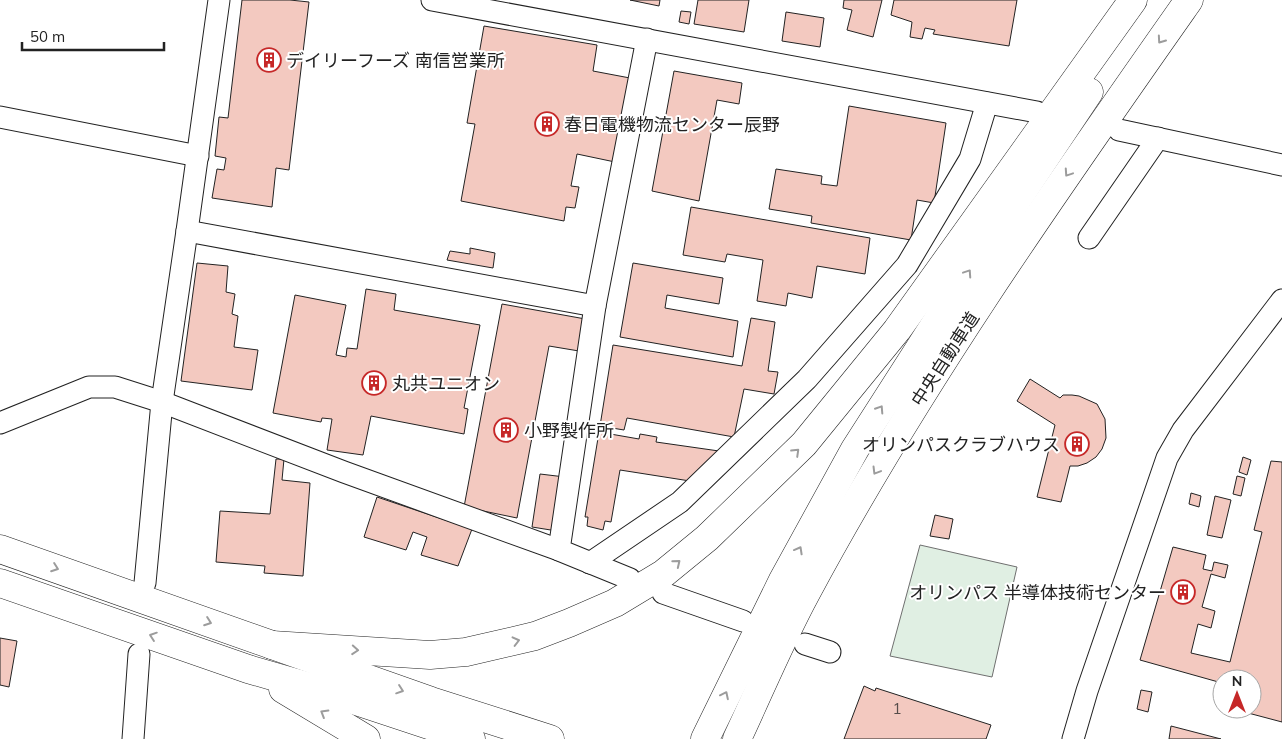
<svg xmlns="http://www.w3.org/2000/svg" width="1282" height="739" font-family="Mulish,'Noto Sans JP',sans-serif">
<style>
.green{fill:#e0efe3;stroke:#6f6f6f}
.building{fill:#f3c9c0;stroke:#222}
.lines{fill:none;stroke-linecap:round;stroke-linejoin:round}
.minor-casing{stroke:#222;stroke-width:23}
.highway-casing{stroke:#222;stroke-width:29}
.minor{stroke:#fff;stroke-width:21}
.highway{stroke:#fff;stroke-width:28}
.oneway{stroke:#9c9c9c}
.labels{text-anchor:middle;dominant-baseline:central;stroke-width:4;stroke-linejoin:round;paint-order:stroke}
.number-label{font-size:15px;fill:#564c4a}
.poi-label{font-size:18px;fill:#222;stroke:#fff;text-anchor:start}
.street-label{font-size:18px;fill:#222;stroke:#fff}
</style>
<rect width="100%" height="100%" fill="#fff"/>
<path class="green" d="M920 545 1017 567 992 677 890 656Z"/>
<g class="building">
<path d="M242 0H290L309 2 289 170 276 168 272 207 212 198 217 169 224 170 226 158 215 156 219 117 228 118Z"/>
<path d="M630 0H660L659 6Z"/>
<path d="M698 0H749L744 32 694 24Z"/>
<path d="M844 0H882L873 37 847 30 852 10 843 8Z"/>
<path d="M894 0H1017L1009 46 933 34 935 30 925 28 922 39 910 37 912 22 891 15Z"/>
<path d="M681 11 691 12 689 24 679 22Z"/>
<path d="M786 12 824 18 820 47 782 41Z"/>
<path d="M484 26 597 45 593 71 630 78 615 162 577 154 571 186 579 187 575 208 566 207 564 221 461 201 475 124 467 123Z"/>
<path d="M674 71 742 83 739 104 717 100 699 201 652 191Z"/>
<path d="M849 106 946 123 934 203 917 200 911 240 811 223 812 216 769 209 776 169 822 176 821 184 837 186Z"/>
<path d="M691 207 870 238 865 274 817 266 812 298 788 293 786 306 757 301 763 260 727 254 725 262 683 255Z"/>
<path d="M470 248 495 253 493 268 447 260 450 251 470 254Z"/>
<path d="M197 263 228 266 226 292 235 294 232 314 238 316 234 347 258 350 252 390 181 381Z"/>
<path d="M633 263 723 278 719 304 667 295 665 308 738 321 733 357 620 337Z"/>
<path d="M366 289 396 294 394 310 480 325 464 408 468 409 464 434 371 416 363 455 327 450 332 419 322 418 321 422 273 413 295 295 346 305 336 355 346 357 347 348 357 349Z"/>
<path d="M502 304 591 320 585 352 549 346 517 518 464 507Z"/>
<path d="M751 318 775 322 768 371 778 372 774 394 744 389 734 437 627 418 624 430 600 426 613 345 742 366Z"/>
<path d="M1030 379 1060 398 1063 395H1072L1079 396 1097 404 1105 419 1106 438 1102 449 1096 457 1087 463 1078 466H1070L1061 502 1037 497 1055 425 1017 401Z"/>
<path d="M599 432 639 439 640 434 657 437 656 442 719 451 690 481 620 470 611 522 605 521 603 530 587 526 588 517H585Z"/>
<path d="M1243 457 1251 460 1247 475 1239 472Z"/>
<path d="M276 459H284L282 480 310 483 303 576 264 573 265 566 216 562 220 511 270 514Z"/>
<path d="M1271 461 1282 462V722L1233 709H1252V679H1222V706L1216 704 1222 683 1140 660 1173 547 1206 555 1203 569 1212 571 1214 562 1228 565 1225 578 1211 574 1202 607 1215 611 1211 628 1198 624 1191 653 1230 662 1262 532 1254 530Z"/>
<path d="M540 474 565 477 557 531 532 527Z"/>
<path d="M1237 476 1245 478 1241 496 1233 494Z"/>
<path d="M1191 493 1201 496 1199 507 1189 504Z"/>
<path d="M1215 496 1231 500 1222 538 1207 535Z"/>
<path d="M377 497 472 529 458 566 421 555 427 537 413 532 406 550 364 537Z"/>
<path d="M935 515 953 519 949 539 930 536Z"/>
<path d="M0 638 17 641 9 687 0 685Z"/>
<path d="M864 686 875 691 876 688 991 725 986 739H844Z"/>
<path d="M1141 690 1152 692 1148 712 1137 709Z"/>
<path d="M1171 726 1221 739H1169Z"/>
</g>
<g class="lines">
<g class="minor-casing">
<g id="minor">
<path d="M432 0 1037 112"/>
<path d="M0 117 198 156"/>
<path d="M1119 130 1282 165"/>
<path d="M187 231 595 306 647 39"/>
<path d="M1089 238 1158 138"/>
<path d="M595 306 559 550 630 579"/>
<path d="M0 423 89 387H115L162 402 344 472 559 550"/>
<path d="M590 563 680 502 807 379 907 265 970 159 987 103"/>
<path d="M145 583 162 402 187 231 219 0"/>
<path d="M663 593 743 621"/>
<path d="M805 644 830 652"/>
<path d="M133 739 139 654"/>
<path d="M1073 739 1087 691 1167 458 1183 430 1282 300"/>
</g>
</g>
<g class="highway-casing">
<g id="highway">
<path d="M0 549 431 701 550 739"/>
<path d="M0 583 248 669 341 696 471 739"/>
<path d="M272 645 430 655 466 652 535 636 569 623 615 603 663 574 707 538 804 444 897 330 1133 0"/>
<path d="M283 689 366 739"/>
<path d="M705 739 783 580 855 449 964 279 1089 92"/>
<path d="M737 739C760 690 780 641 806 593 917 386 1054 192 1189 0"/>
</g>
</g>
<use href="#minor" class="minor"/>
<use href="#highway" class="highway"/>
</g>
<defs><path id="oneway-chevron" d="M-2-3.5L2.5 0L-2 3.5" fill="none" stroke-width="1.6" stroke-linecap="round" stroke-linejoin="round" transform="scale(1.25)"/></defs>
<g class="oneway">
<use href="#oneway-chevron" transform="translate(1161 40) rotate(125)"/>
<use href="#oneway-chevron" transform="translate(1068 173) rotate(124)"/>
<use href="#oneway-chevron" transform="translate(968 273) rotate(-56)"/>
<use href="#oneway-chevron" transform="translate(880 409) rotate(-57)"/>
<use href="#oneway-chevron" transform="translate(796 452) rotate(-44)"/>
<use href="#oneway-chevron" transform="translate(876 471) rotate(121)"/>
<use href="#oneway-chevron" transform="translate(799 550) rotate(-61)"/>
<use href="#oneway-chevron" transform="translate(677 563) rotate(-39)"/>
<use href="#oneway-chevron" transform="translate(55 568) rotate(20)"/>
<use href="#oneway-chevron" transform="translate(208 622) rotate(20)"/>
<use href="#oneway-chevron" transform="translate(153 636) rotate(-161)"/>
<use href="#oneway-chevron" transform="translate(516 641) rotate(-14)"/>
<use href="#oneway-chevron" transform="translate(355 650) rotate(4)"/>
<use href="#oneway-chevron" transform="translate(400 690) rotate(19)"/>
<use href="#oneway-chevron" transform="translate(725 695) rotate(-64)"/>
<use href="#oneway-chevron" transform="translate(324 713) rotate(-149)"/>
</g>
<defs>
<g id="building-ring" transform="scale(1.25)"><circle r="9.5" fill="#fff" stroke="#c62828" stroke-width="1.5"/><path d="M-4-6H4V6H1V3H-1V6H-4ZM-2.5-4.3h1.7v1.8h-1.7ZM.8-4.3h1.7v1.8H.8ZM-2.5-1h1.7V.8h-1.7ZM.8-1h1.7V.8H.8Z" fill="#c62828"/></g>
</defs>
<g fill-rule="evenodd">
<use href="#building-ring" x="269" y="60"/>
<use href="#building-ring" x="547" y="124"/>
<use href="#building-ring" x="374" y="383"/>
<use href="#building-ring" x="506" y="430"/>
<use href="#building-ring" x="1077" y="444"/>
<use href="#building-ring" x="1183" y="592"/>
</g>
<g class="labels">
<g class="number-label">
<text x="897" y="708">1</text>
</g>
<g class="poi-label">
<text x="286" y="60">デイリーフーズ 南信営業所</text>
<text x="564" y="124">春日電機物流センター辰野</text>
<text x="392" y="383">丸共ユニオン</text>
<text x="524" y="430">小野製作所</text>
<text x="1060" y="444" text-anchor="end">オリンパスクラブハウス</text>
<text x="1166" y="592" text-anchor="end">オリンパス 半導体技術センター</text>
</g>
<g class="street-label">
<text transform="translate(945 359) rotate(-57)">中央自動車道</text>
</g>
</g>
<g transform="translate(1237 694)"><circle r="24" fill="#ffffff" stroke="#a7a7a7"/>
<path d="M0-4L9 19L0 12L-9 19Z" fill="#c62828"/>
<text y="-8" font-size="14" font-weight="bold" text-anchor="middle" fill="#222222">N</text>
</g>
<path d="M22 42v8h142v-8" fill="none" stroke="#222222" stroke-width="2.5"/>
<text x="30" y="42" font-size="15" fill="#222222" stroke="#ffffff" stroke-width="4" paint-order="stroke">50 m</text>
</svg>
